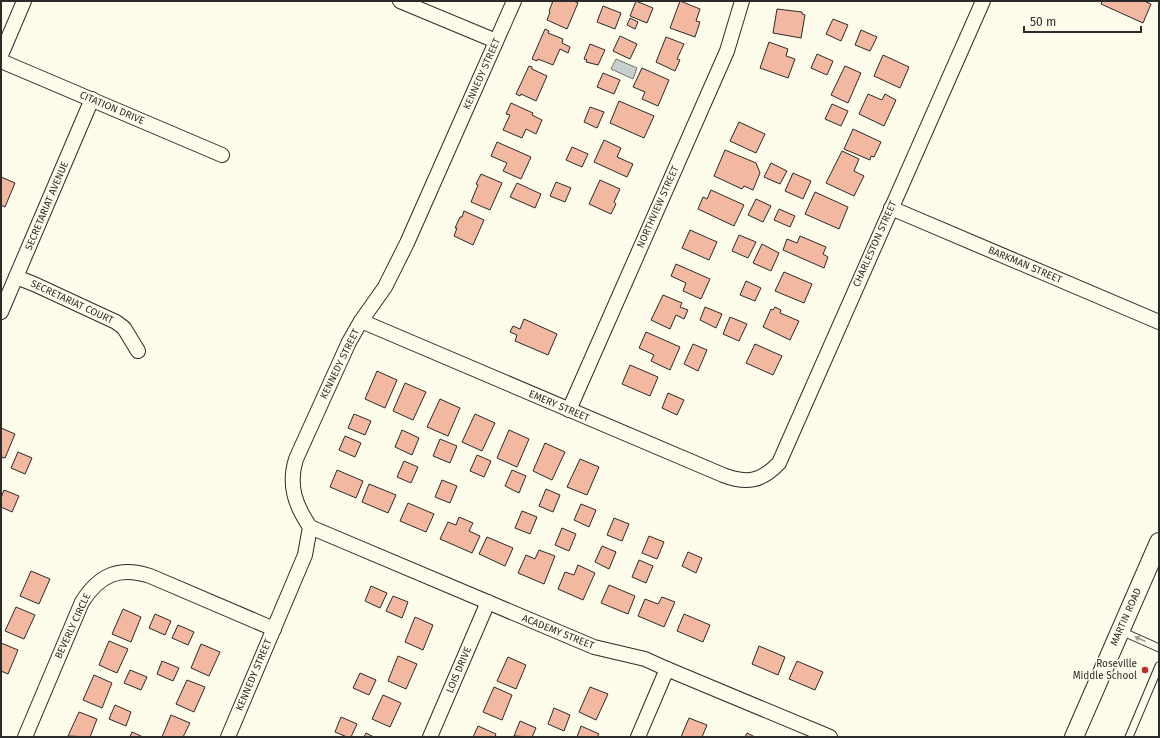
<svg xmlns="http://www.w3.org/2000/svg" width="1160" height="738" font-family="'Fira Sans',sans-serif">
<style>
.water{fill:#c7d0d0;stroke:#74746e}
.building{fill:#f2b8a0;stroke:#2b2b2b}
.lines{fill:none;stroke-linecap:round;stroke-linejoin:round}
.service-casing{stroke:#2b2b2b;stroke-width:9}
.minor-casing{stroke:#2b2b2b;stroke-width:16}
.tertiary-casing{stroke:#2b2b2b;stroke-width:20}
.service{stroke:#fdfbea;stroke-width:7}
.minor{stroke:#fdfbea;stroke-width:14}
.tertiary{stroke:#fdfbea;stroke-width:18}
.oneway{fill:#9e9d94}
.poi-dot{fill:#c62828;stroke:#fdfbea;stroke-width:1.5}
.labels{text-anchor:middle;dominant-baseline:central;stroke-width:3;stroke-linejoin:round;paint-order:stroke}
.street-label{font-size:10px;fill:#2b2b2b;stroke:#fdfbea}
.poi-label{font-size:10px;fill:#2b2b2b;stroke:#fdfbea;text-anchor:end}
</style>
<rect width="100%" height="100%" fill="#fdfbea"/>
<path class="water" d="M616 59 637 68 633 79 611 69Z"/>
<g class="building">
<path d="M553 1H574L578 3 567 29 547 20 550 12 549 11Z"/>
<path d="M636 1 653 8 647 23 630 16Z"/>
<path d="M680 1 700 9 696 21 700 22 695 37 670 28Z"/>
<path d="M1102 1H1144L1151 4 1143 23 1101 4Z"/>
<path d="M603 6 621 13 615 29 597 22Z"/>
<path d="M777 9 802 12V14L805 15 801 38 773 33Z"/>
<path d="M630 18 638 22 635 29 627 25Z"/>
<path d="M833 19 848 25 841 41 826 34Z"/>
<path d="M545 29 549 31 548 33 563 39 562 43 570 47 568 53 560 49 553 65 538 59 537 61 532 59Z"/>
<path d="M861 30 877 37 870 51 855 45Z"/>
<path d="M620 36 637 44 630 59 613 51Z"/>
<path d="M666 37 684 44 677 59 680 60 675 71 656 62Z"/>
<path d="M769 42 788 49 786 56 795 59 788 78 760 68Z"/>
<path d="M590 44 605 50 598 65 586 62 587 60 584 59Z"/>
<path d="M817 54 833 61 827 75 811 68Z"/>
<path d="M883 55 909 67 900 88 874 76Z"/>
<path d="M529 66 532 67V69L547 76 536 101 521 94 520 96 516 94Z"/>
<path d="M845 66 861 73 848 103 831 95Z"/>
<path d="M642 68 669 80 658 106 642 99 645 92 633 87Z"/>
<path d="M603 73 620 80 614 94 597 87Z"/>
<path d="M868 94 882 100 885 94 896 100 884 126 859 114Z"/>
<path d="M619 101 654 116 644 138 610 123Z"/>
<path d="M511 103 533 113 532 115 542 120 536 134 526 129 522 138 503 130 510 115 506 114Z"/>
<path d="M832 104 848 111 841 126 825 119Z"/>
<path d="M590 107 604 112 597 128 584 122Z"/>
<path d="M739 122 765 134 756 153 730 141Z"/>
<path d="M853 129 881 142 874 157 871 156 870 160 844 149Z"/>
<path d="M604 140 621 148 617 157 633 164 627 177 594 162Z"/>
<path d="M497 142 531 157 521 179 503 171 507 163 491 156Z"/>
<path d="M572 147 588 154 582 167 566 160Z"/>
<path d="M725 150 756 163 760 173 753 190 744 186 742 189 714 176Z"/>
<path d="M842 151 859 159 854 171 864 176 854 196 826 183Z"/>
<path d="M771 163 787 171 780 184 764 177Z"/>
<path d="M793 173 811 181 803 199 785 191Z"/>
<path d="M481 174 502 183 490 210 471 202 478 185 476 184Z"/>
<path d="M1 177 15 183 5 207 1 205Z"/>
<path d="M600 180 620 189 614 202 616 204 611 214 589 204Z"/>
<path d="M556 182 571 188 565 202 550 196Z"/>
<path d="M517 183 541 194 535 208 510 197Z"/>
<path d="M711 190 744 205 734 226 698 209 703 197 707 199Z"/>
<path d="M815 192 848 207 839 229 805 214Z"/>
<path d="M756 199 771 206 763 222 748 215Z"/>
<path d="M779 209 795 216 790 227 774 220Z"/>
<path d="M464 211 484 220 473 245 454 236 457 228H455L460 217H462Z"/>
<path d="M690 230 717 242 709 260 682 248Z"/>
<path d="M739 235 756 242 748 258 732 251Z"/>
<path d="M800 236 826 247 823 254 828 257 824 268 783 250 787 239 797 243Z"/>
<path d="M762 244 779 253 771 271 753 263Z"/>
<path d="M676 264 710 279 701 299 683 291 686 283 671 276Z"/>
<path d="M784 272 812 284 804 303 775 291Z"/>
<path d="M746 281 761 288 755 301 740 295Z"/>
<path d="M663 295 682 303 680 307 688 310 684 319 676 315 670 329 651 320Z"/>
<path d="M705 307 722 314 716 328 700 320Z"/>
<path d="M775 307 781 310 780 313 799 321 790 340 763 327 771 309 773 310Z"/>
<path d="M730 317 747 324 739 341 723 334Z"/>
<path d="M524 319 557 334 548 355 515 341 517 335 510 332 513 326 520 329Z"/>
<path d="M646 332 680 347 670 370 651 361 654 355 639 348Z"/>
<path d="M693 344 707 350 698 371 684 364Z"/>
<path d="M755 344 782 356 773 375 746 363Z"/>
<path d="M630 365 658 377 650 396 622 384Z"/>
<path d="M377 371 397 380 385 408 365 399Z"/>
<path d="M405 383 426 392 413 420 393 411Z"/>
<path d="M668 393 684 400 677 415 662 408Z"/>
<path d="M440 399 460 408 448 436 427 427Z"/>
<path d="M354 414 371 421 365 435 348 428Z"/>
<path d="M475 414 495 423 482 451 462 442Z"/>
<path d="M1 428 15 434 5 458 1 457Z"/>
<path d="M402 430 419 438 412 455 395 447Z"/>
<path d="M509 430 529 439 517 467 497 458Z"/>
<path d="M345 436 361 443 355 457 339 450Z"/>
<path d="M440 439 457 446 450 463 433 456Z"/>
<path d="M545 443 565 452 552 480 533 471Z"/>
<path d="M18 452 32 458 25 474 11 468Z"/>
<path d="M477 455 491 461 484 477 470 471Z"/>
<path d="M580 459 599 467 587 495 567 487Z"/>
<path d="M404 461 418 467 411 483 397 477Z"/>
<path d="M337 470 363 481 356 498 330 487Z"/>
<path d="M512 470 526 476 519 493 505 486Z"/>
<path d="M442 480 457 486 450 503 435 497Z"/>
<path d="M369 484 396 495 388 513 362 502Z"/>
<path d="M546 489 560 495 553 512 539 506Z"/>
<path d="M4 490 19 496 12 512 1 507V498Z"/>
<path d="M408 503 434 514 426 532 400 521Z"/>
<path d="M581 504 596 510 589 527 574 520Z"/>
<path d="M522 511 537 517 530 534 515 528Z"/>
<path d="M459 517 473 523 469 531 480 536 472 553 440 539 448 522 456 525Z"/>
<path d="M614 518 629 524 622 541 607 535Z"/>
<path d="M562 528 576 534 569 551 555 545Z"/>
<path d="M649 536 664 542 657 559 642 553Z"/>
<path d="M487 537 513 548 505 566 479 554Z"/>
<path d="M602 546 616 552 609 569 595 562Z"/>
<path d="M539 550 555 556 544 584 518 573 526 555 535 559Z"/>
<path d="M688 552 702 558 696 573 682 566Z"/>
<path d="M639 560 653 566 646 583 632 577Z"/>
<path d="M578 565 595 573 583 600 558 589 565 572 574 575Z"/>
<path d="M31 571 50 579 39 604 20 596Z"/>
<path d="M609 585 635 596 628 614 601 603Z"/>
<path d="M371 586 387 593 380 608 365 601Z"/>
<path d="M393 596 408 602 402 618 386 611Z"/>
<path d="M662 597 675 602 664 627 638 616 645 599 658 604Z"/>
<path d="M16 607 35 615 24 639 5 631Z"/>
<path d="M123 609 141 617 131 642 112 634Z"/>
<path d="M155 614 171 621 165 635 149 628Z"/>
<path d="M684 614 710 625 703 642 677 631Z"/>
<path d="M415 617 433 625 423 650 405 642Z"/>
<path d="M178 625 194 632 188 645 172 638Z"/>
<path d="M109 641 128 649 117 673 99 665Z"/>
<path d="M1 643 18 650 8 674 1 671Z"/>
<path d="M201 644 220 652 209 676 191 668Z"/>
<path d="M759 646 785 657 778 675 752 664Z"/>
<path d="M398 656 417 664 406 689 388 681Z"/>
<path d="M508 657 526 665 516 689 497 681Z"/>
<path d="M162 661 179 668 173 681 157 674Z"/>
<path d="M797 661 823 672 815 690 789 679Z"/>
<path d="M130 670 147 677 141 690 124 683Z"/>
<path d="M360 673 376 680 369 695 353 688Z"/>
<path d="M94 675 112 683 102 708 83 700Z"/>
<path d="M187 680 205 687 194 712 176 704Z"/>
<path d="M494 687 512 695 502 720 483 712Z"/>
<path d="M590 687 608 694 596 720 579 712Z"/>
<path d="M383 695 401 703 390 727 372 719Z"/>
<path d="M115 705 131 712 126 726 109 719Z"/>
<path d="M554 708 570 715 564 731 548 724Z"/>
<path d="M79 712 97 719 90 737 68 736Z"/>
<path d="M171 715 190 723 183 737H162Z"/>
<path d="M341 717 357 724 351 737H347L335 732Z"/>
<path d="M689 718 707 725 702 737H681Z"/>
<path d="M520 721 536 728 532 737 514 736Z"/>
<path d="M478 726 496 734 495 737H473Z"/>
<path d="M581 726 599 734 597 737H577Z"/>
<path d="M132 732 143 737H130Z"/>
<path d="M366 733 374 737H364Z"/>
<path d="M747 733 755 737H745Z"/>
</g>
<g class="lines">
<g class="service-casing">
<g id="service">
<path d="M1121 631 1159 648"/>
<path d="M1129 737 1159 666"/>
</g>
</g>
<g class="minor-casing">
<g id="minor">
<path d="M400 1 496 41"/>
<path d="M1 55 24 1"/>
<path d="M1 61 222 155"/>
<path d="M891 208 1159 322"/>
<path d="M16 277 34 284 116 322 124 328 138 351"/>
<path d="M1 312 92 99"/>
<path d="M361 321 723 475C746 484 761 482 779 463L983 1"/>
<path d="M569 410 727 51 742 1"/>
<path d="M310 527 594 647 645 659 667 669 830 737"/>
<path d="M25 737 82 602C99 575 119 566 150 576L274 629"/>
<path d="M228 737 305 555 310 527C295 505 288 485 296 459L349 342 361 321 385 287 407 243 514 1"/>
<path d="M430 737 488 602"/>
<path d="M638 737 667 669"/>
</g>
</g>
<g class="tertiary-casing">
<path id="tertiary" d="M1074 737 1159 542"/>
</g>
<use href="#service" class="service"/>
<use href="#minor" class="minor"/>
<use href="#tertiary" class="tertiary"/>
</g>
<defs><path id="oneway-solid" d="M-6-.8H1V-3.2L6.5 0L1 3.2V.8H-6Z"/></defs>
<use class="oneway" href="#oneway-solid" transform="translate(1140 639) rotate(-156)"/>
<circle class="poi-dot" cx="1145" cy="670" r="4"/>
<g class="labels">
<g class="street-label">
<text transform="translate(482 74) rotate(-66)">KENNEDY STREET</text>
<text transform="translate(112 108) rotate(23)">CITATION DRIVE</text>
<text transform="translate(47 206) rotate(-67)">SECRETARIAT AVENUE</text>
<text transform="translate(658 207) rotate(-66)">NORTHVIEW STREET</text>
<text transform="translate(875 244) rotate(-66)">CHARLESTON STREET</text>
<text transform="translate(1025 265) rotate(23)">BARKMAN STREET</text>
<text transform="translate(72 302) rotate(25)">SECRETARIAT COURT</text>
<text transform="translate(340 364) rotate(-64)">KENNEDY STREET</text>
<text transform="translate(559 406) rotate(23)">EMERY STREET</text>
<text transform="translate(1126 617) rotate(-66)">MARTIN ROAD</text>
<text transform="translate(73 626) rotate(-65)">BEVERLY CIRCLE</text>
<text transform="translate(558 632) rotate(22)">ACADEMY STREET</text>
<text transform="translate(459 670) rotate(-67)">LOIS DRIVE</text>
<text transform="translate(254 675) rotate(-67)">KENNEDY STREET</text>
</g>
<g class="poi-label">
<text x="1137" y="664">Roseville<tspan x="1137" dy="12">Middle School</tspan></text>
</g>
</g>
<rect width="1160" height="738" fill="none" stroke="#2b2b2b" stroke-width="4"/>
<path d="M1024 26v6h117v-6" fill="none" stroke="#2b2b2b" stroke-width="2"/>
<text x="1030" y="26" font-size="12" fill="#2b2b2b" stroke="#fdfbea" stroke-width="3" paint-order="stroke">50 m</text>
</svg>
